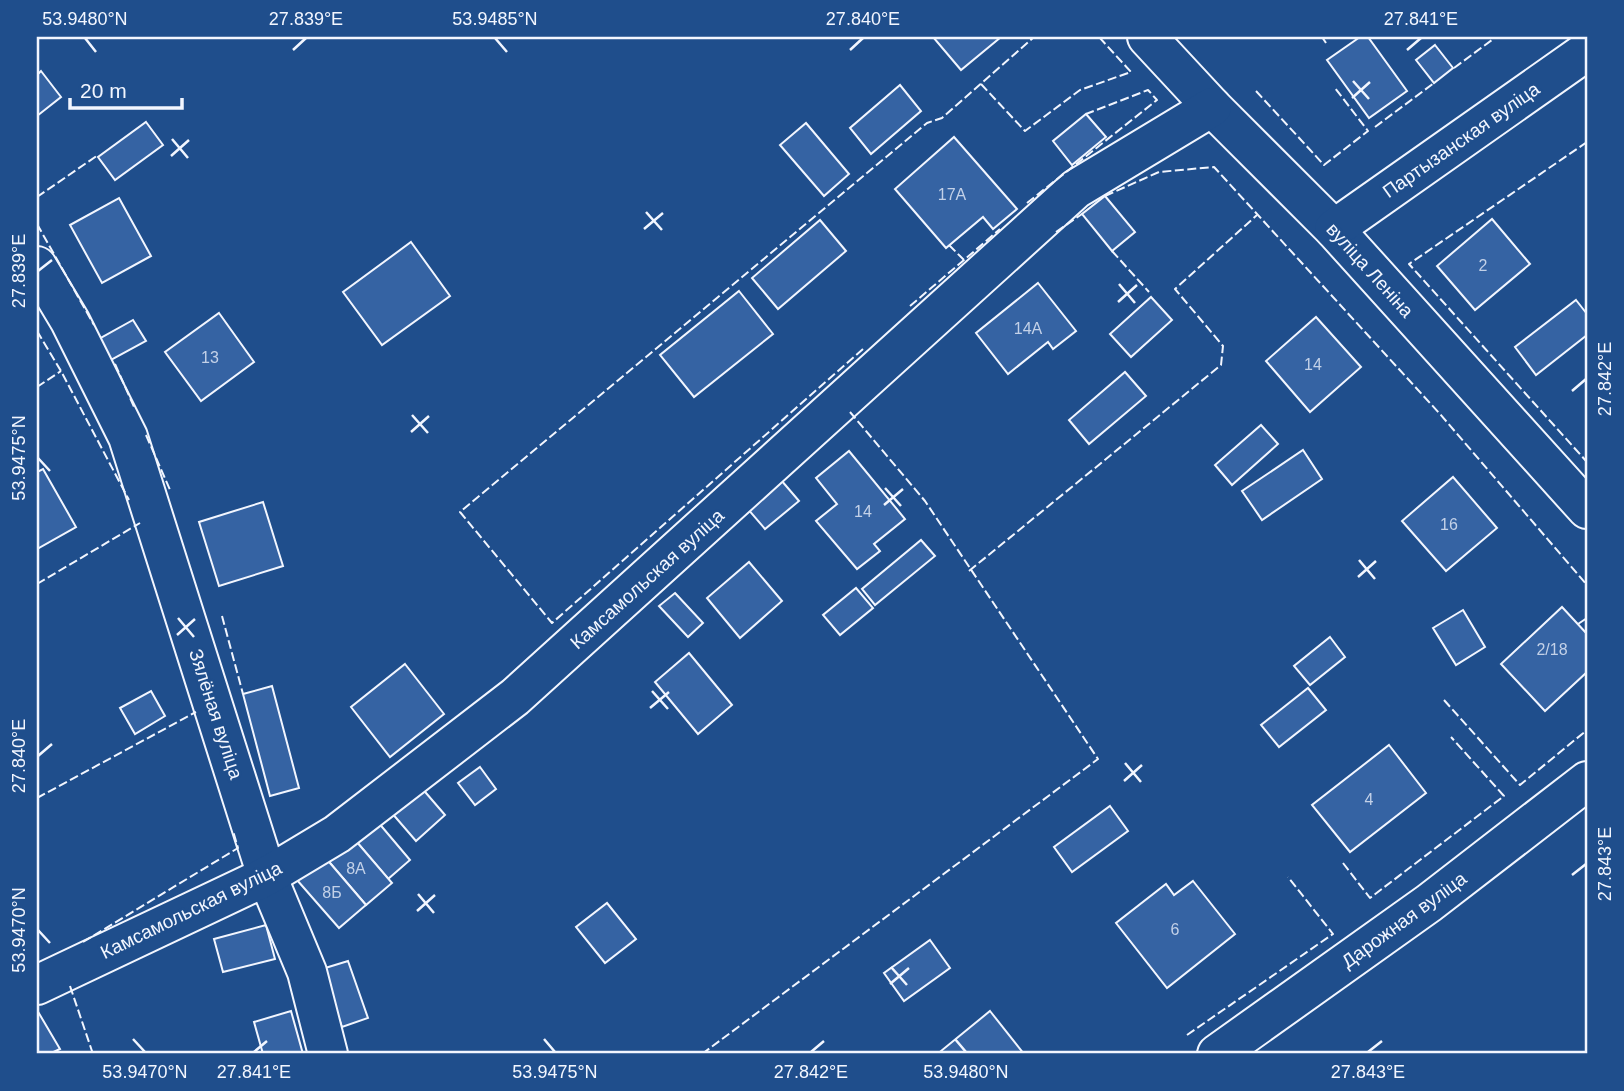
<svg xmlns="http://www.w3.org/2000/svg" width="1624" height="1091" font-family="Helvetica,sans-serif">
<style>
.building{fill:#3563a3;stroke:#f2f6ff;stroke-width:2}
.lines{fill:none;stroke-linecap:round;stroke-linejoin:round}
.minor-casing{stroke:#f2f6ff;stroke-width:42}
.major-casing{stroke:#f2f6ff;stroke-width:42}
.minor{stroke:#1f4e8c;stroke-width:38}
.major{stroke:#1f4e8c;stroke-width:38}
.fence{stroke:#f2f6ff;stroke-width:2;stroke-dasharray:9 3.5;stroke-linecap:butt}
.ticks{fill:none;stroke:#f2f6ff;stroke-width:2.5}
.labels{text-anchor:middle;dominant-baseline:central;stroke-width:5;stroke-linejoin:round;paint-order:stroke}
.number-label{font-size:16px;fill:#c3d1e8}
.street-label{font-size:19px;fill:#f2f6ff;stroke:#1f4e8c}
.neatline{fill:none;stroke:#f2f6ff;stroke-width:2.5}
.ticks-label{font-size:18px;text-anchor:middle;fill:#f2f6ff}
</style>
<rect width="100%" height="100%" fill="#1f4e8c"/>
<g class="building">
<path d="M933 37H1001L961 70Z"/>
<path d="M1360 37H1368L1407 91 1369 118 1327 60Z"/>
<path d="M1435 45 1453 68 1434 83 1416 60Z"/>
<path d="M41 71 61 97 37 116V75Z"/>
<path d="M900 85 921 111 871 154 850 128Z"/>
<path d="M1086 114 1106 137 1072 165 1053 141Z"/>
<path d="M146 122 163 145 115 180 98 157Z"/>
<path d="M806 123 849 174 824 196 780 145Z"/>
<path d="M954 137 1017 209 993 229 983 217 946 248 895 189Z"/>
<path d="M1105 196 1135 232 1112 251 1082 214Z"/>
<path d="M119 198 151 256 102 283 70 225Z"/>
<path d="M1492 219 1530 264 1475 310 1437 266Z"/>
<path d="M820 220 846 251 778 309 752 278Z"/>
<path d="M411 242 450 296 382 345 343 292Z"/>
<path d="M1038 283 1076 331 1053 349 1048 342 1008 374 976 333Z"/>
<path d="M739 291 773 334 694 397 660 355Z"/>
<path d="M1151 297 1172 320 1131 357 1110 334Z"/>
<path d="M1576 300 1587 314V335L1536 375 1515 347Z"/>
<path d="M219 313 254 362 201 401 165 352Z"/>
<path d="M1316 317 1361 367 1310 412 1266 361Z"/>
<path d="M133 320 146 341 111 360 99 339Z"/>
<path d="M1125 372 1146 396 1089 444 1069 420Z"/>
<path d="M1261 425 1278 444 1232 485 1215 465Z"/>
<path d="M1303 450 1322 479 1262 520 1242 491Z"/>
<path d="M849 451 905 519 874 544 880 551 857 569 816 521 837 504 816 478Z"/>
<path d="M43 469 76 527 37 549V472Z"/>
<path d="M775 473 799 501 765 529 741 501Z"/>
<path d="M1453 477 1497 528 1446 571 1402 521Z"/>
<path d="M263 502 283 566 219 586 199 522Z"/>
<path d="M921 540 935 556 875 605 862 589Z"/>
<path d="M749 562 782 601 740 638 707 598Z"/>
<path d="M856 588 873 608 840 635 823 615Z"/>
<path d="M675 593 703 623 688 637 659 606Z"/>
<path d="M1562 607 1587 634V672L1545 711 1501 664Z"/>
<path d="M1463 610 1485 647 1456 665 1433 628Z"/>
<path d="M1330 637 1345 657 1310 685 1294 666Z"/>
<path d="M689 653 732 705 698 734 655 682Z"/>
<path d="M405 664 444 714 390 757 351 707Z"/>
<path d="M272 686 299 788 270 796 243 694Z"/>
<path d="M1308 688 1326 710 1279 747 1261 725Z"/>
<path d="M151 691 165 716 135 734 120 708Z"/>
<path d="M1389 745 1426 793 1350 852 1312 805Z"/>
<path d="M480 767 496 789 475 805 458 783Z"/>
<path d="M420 786 445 815 416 841 391 812Z"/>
<path d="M1110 806 1128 831 1072 872 1054 847Z"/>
<path d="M372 815 410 860 388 879 350 834Z"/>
<path d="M350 834 392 883 366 905 324 856Z"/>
<path d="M324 856 366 905 339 928 297 880Z"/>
<path d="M1193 881 1235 934 1167 988 1116 923 1166 884 1174 895Z"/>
<path d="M607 903 636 939 605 963 576 927Z"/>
<path d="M266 925 275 959 223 972 214 939Z"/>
<path d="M930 940 950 968 904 1001 884 973Z"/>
<path d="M348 961 368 1018 342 1027 322 969Z"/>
<path d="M37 1010 60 1049 49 1054H37Z"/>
<path d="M291 1011 303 1054H263L254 1022Z"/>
<path d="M990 1011 1024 1054H944L941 1051Z"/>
</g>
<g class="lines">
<g class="minor-casing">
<g id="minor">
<path d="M1147 37 1212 107 1334 229 1587 509"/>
<path d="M1334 229 1587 51"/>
<path d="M37 266 70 321 128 437 267 876 307 972 328 1054"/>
<path d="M37 985 267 876 337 834 515 697 1076 189 1212 107"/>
</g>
</g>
<g class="major-casing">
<path id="major" d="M1217 1054 1429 903 1587 781"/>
</g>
<use href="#minor" class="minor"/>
<use href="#major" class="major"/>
<g class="fence">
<path d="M1322 37 1326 43"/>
<path d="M1454 68 1496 37"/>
<path d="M981 84 1025 131 1080 90 1131 72 1099 37"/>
<path d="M1256 91 1324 165 1368 131 1335 88"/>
<path d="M1375 127 1434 83"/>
<path d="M1587 142 1409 264 1587 462"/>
<path d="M1105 196 1159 172 1214 167 1440 414 1587 585"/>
<path d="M37 197 98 155"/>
<path d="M1027 203 1157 100 1148 90 1086 114"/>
<path d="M37 224 94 325"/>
<path d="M1056 232 1082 214"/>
<path d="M949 245 964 260 1000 229"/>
<path d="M1112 251 1149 292"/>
<path d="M910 306 964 260"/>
<path d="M37 331 61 371 129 500"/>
<path d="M863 349 552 623 460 512 927 123 942 118 1034 37"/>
<path d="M115 364 135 409"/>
<path d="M37 387 61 371"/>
<path d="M146 435 171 492"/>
<path d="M969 571 1221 365 1223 346 1175 289 1257 215"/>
<path d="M37 584 140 523"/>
<path d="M222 616 243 694"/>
<path d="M1578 624 1587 618"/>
<path d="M1444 700 1520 785 1587 730"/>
<path d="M37 798 196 712"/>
<path d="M1343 863 1370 898 1504 796 1451 737"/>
<path d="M83 942 238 848 233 831"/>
<path d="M70 986 93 1054"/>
<path d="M1187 1035 1333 934 1288 877"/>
<path d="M702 1054 1098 759 925 501 850 412"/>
</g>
</g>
<path class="ticks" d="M85 38 96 52M495 38 507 52M293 50 306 38M850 50 863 38M1407 50 1421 38M1353 81 1369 99M1352 98 1370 82M172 139 188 158M171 156 189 140M646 212 662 230M644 229 663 213M38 271 52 260M1119 284 1135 303M1118 302 1137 285M1572 391 1586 379M412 415 428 433M411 432 429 416M38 458 50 471M885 488 901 506M884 505 903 489M1359 560 1375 579M1358 577 1376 561M178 618 194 637M177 635 195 619M652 691 668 709M650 708 669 692M38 756 52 744M1125 763 1141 782M1124 781 1142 765M1572 875 1586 864M418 894 434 913M417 911 435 895M38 930 50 943M891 967 907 985M890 984 909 968M133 1039 145 1052M544 1039 555 1052M955 1039 966 1052M254 1052 267 1041M811 1052 824 1041M1368 1052 1382 1041"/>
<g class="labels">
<g class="number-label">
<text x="952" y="194">17А</text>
<text x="1483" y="265">2</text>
<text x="1028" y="328">14А</text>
<text x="210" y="357">13</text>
<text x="1313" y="364">14</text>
<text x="863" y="511">14</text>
<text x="1449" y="524">16</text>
<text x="1552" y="649">2/18</text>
<text x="1369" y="799">4</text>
<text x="356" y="868">8А</text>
<text x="332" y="892">8Б</text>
<text x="1175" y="929">6</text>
</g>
<g class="street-label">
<text transform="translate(1461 140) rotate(-35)">Партызанская вуліца</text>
<text transform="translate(1370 270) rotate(48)">вуліца Леніна</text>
<text transform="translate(647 579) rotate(-42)">Камсамольская вуліца</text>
<text transform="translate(216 714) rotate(72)">Зялёная вуліца</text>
<text transform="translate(191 910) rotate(-26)">Камсамольская вуліца</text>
<text transform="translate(1404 920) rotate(-36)">Дарожная вуліца</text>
</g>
</g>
<rect width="1624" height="1091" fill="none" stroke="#1f4e8c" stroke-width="77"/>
<path d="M70 98v10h112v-10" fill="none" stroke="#f2f6ff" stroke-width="3.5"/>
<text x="80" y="98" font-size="21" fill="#f2f6ff" stroke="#1f4e8c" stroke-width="5" paint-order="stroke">20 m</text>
<rect x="38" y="38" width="1548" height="1014" class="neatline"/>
<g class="ticks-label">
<text x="85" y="25">53.9480°N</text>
<text x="306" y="25">27.839°E</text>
<text x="495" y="25">53.9485°N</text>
<text x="863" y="25">27.840°E</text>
<text x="1421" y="25">27.841°E</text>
<text transform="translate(19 271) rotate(-90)" y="6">27.839°E</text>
<text transform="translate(1605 379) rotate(-90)" y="6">27.842°E</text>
<text transform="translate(19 458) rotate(-90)" y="6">53.9475°N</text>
<text transform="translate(19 756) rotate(-90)" y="6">27.840°E</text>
<text transform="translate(1605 864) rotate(-90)" y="6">27.843°E</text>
<text transform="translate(19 930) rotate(-90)" y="6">53.9470°N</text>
<text x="145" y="1078">53.9470°N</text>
<text x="254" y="1078">27.841°E</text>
<text x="555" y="1078">53.9475°N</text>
<text x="811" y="1078">27.842°E</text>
<text x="966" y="1078">53.9480°N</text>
<text x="1368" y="1078">27.843°E</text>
</g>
</svg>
